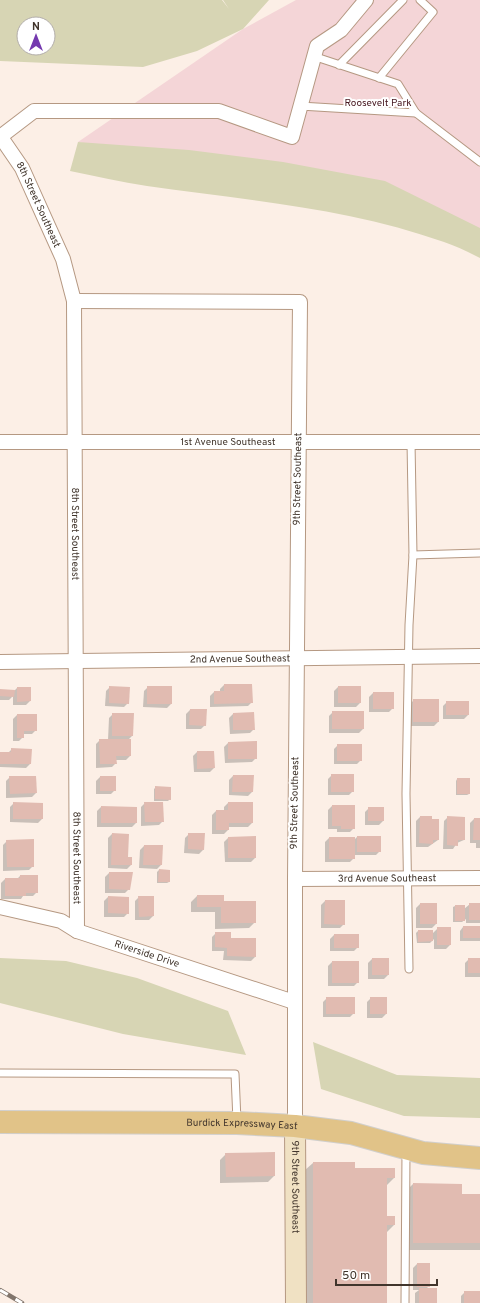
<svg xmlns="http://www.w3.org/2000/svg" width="480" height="1303" font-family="Overpass,sans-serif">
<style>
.green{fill:#f4d5d7}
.water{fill:#d7d5b4;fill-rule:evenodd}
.shadow{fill:#0003}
.building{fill:#e1bbb1}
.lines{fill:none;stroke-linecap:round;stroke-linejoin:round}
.lane-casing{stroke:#b59882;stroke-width:9}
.street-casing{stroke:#b59882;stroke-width:16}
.secondary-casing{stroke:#b59882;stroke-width:22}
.primary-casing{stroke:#d1cfcc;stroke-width:24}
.lane{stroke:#fff;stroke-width:7}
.street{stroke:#fff;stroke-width:14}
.secondary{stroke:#f0e1c3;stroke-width:20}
.primary{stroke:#e1c388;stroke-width:22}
.rail-casing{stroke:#81756c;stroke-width:4.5}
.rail{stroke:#fff;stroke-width:3;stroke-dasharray:9;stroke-linecap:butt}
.labels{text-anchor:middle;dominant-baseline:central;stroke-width:4;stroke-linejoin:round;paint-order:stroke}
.park-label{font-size:10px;fill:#46161f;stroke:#fff}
.street-label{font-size:10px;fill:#41352c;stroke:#fff}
</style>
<rect width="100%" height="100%" fill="#fcefe6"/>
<path class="green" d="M296 0H480V231L78 142 243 29Z"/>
<g class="water">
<path d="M0 0H222L229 9 223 0H269L243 29 197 51 143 67 0 61ZM24 24H48V48H24Z"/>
<path d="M78 142 189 150 283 162 385 181 480 228V258C468 252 456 246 444 242 349 208 246 200 147 186 121 182 96 176 70 171Z"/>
<path d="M0 958 66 961 137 978 228 1011 246 1055 123 1034 0 1003Z"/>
<path d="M313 1042 397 1075 480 1078V1118L404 1116 321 1089Z"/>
</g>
<g class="shadow">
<path d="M224 685 252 702 248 706 210 707V696L214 692H220V689Z"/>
<path d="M110 687 128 703 124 707 105 706 106 691Z"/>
<path d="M148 687H171V704L167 708 143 707 144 691Z"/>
<path d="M338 687 360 703 356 707H334V691Z"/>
<path d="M17 688 30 701 26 705H13V696L9 700H0V690L14 691Z"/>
<path d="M373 693 393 708 389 712H369V697Z"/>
<path d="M414 700 438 722 434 726H410V704Z"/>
<path d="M447 702 468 715 464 719H443V706Z"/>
<path d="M190 710 205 725 201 729H186V714Z"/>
<path d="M333 712 363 729 359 733H329V716Z"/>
<path d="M113 714 132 736 128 740 130 756 126 760H115L116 763 112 767 96 768V744L100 740H108L109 718Z"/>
<path d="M233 714 254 729 250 733 230 734 229 718Z"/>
<path d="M17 715 36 730 32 734H23V737L19 741H13V719Z"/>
<path d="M228 743 256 758 252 762 225 763 224 747Z"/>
<path d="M338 745 361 760 357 764H334V749Z"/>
<path d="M12 749 30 764 26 768 0 767V753H8Z"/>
<path d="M197 752 214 768 210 772H194L193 756Z"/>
<path d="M332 775 353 791 349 795H328V779Z"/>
<path d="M233 776 252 792 248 796 229 795V780Z"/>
<path d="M10 777 36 793 32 797 6 798V781Z"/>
<path d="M100 777H115V790L111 794H96V781Z"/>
<path d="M457 779 469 794 467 795H456V781Z"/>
<path d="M156 787 170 799 168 801H154V789Z"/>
<path d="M14 803 42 819 38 823 10 822V807Z"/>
<path d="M145 803 163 821 159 825 141 826V807Z"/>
<path d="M228 803 252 823 248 827H228V830L224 834H212V815L216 811H224V807Z"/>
<path d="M332 806 354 828 350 832H337V829H328V810Z"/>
<path d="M101 807 136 808V823L132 827H97V811Z"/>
<path d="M369 808H383V821L379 825H365V812Z"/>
<path d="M420 817 438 840 428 847H416V821Z"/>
<path d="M448 817 464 840 457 843 453 849H443L444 821Z"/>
<path d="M474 819H480V848H476V843H470V823Z"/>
<path d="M112 834 131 865 127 869 108 868V838Z"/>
<path d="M189 834 203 850 199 854 184 853 185 838Z"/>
<path d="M357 837 380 851 376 855H354V858L350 862H325V842L329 838 354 840Z"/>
<path d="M228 838 255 858 251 862H225L224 842Z"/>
<path d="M7 841 33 866 29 870 3 871V845Z"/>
<path d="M144 846 161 865 157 869 139 868 140 850Z"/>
<path d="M159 870 169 882 167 883H157V872Z"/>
<path d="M109 873 129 889 125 893H105V877Z"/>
<path d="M20 876 37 892 33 896H23L21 899H1V883L5 879H17Z"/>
<path d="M197 896H223V902L255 922 249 928 215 929V912H191V902Z"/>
<path d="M108 897 128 913 124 917H104V901Z"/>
<path d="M139 897 153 916 149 920H135V901Z"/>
<path d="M325 901 344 924 340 928H321V905Z"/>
<path d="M420 904 436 924 432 928H416V908Z"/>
<path d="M470 904H480V923H466V919L462 922H453V907L455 906 464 909Z"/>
<path d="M463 927H480V941H460V931Z"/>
<path d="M438 928 450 945 446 949H434V939L430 943H417L416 933 418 931 432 934Z"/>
<path d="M216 933 255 957 251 961 223 960 224 951H212V937Z"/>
<path d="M334 935 358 947 354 951H330V939Z"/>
<path d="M372 959H388V975L384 979H368V963Z"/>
<path d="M469 959H480V977H465V963Z"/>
<path d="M332 962 358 982 354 986H328V966Z"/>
<path d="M327 998 354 1013 350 1017H323V1002Z"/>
<path d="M371 998 386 1014 382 1018H367V1002Z"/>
<path d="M226 1154 274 1176 268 1182 220 1183V1160Z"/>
<path d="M313 1163 394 1178 386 1186V1217H394V1225L386 1233V1303H305V1170Z"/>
<path d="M413 1184 461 1195H480V1250H405V1192Z"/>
<path d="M417 1264 429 1286 426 1289 436 1303H415V1293L419 1290H413V1268Z"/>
<path d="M465 1292H480V1303H461V1296Z"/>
</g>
<g class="building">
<path d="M224 684H252L253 703 214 704V691H224Z"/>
<path d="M109 686 130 687 129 704 109 703Z"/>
<rect x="147" y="686" width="25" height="18"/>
<rect x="338" y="686" width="23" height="17"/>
<path d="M17 687H31V701L17 702Z"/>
<path d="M0 689 15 690 14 697 0 696Z"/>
<rect x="373" y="692" width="21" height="17"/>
<rect x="413" y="699" width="26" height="23"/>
<rect x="446" y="701" width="23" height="14"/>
<path d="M190 709H207L206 726 189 725Z"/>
<rect x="332" y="711" width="32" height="18"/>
<path d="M254 712 255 730H233V713Z"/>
<path d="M112 713H134L133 736H112Z"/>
<path d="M17 714H37V731H24V738H17Z"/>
<path d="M99 739H131V756H116L117 764H100Z"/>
<path d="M257 741V759H228V742Z"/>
<rect x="337" y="744" width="25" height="17"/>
<path d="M11 748 32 749 31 764H0V752H11Z"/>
<path d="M197 751H214L215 768 197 769Z"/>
<rect x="331" y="774" width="23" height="18"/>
<path d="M233 775H254L253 792H232Z"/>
<path d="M9 776H36L37 793 10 794Z"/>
<rect x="100" y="776" width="16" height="15"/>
<rect x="457" y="778" width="13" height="16"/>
<path d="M155 786 171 787V800L155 799Z"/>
<path d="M13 802 43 803V819H13Z"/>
<path d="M144 802H163L164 822H145Z"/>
<path d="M228 802H253V823H229V830H216V810H228Z"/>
<path d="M332 805H355V829H341V826H332Z"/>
<path d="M101 806 137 807V823H101Z"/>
<rect x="368" y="807" width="16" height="14"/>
<path d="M420 816H432V819H439V840H433V844L419 843Z"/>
<path d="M447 816 465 817V840H458V846L447 845Z"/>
<path d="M474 818H480V840H473Z"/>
<path d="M112 833 129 834 128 857H132V865H111Z"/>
<path d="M188 833H205L204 850 188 849Z"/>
<path d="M256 836V858H228V837Z"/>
<rect x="357" y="836" width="24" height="16"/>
<rect x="329" y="837" width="26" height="22"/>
<path d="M34 839V867H7L6 840Z"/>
<path d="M144 845H163L162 865H143Z"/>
<path d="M159 869 170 870V882H158Z"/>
<path d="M109 872H133L130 890 109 889Z"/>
<path d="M20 875H38V893H26V896H5V878H20Z"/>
<path d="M197 895H224V901H256V923H221V907H197Z"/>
<path d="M108 896 129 897V914L108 913Z"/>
<path d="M138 896H154V916L139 917Z"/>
<path d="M325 900H345V925L324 924Z"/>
<rect x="420" y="903" width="17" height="21"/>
<rect x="469" y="903" width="11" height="17"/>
<rect x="455" y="905" width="10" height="16"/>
<rect x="463" y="926" width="17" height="12"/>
<rect x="437" y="927" width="14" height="18"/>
<path d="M418 930H433V941L418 942Z"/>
<path d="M215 932H231V938H256V957L227 956V948L215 947Z"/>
<rect x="334" y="934" width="25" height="14"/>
<rect x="372" y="958" width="17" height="17"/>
<rect x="468" y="958" width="12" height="15"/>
<rect x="332" y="961" width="27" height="22"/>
<rect x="326" y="997" width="29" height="17"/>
<rect x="370" y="997" width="17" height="17"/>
<path d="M275 1152V1176L226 1177 225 1153Z"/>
<path d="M313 1162H355V1168H395V1178H387V1216H395V1225H387V1303H313Z"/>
<path d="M413 1183 462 1184V1194H480V1243H413Z"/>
<rect x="417" y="1263" width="13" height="24"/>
<rect x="419" y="1288" width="18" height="15"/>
<rect x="464" y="1291" width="16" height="12"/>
</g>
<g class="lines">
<g class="lane-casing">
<g id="lane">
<path d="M313 56 398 84 416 113 480 162"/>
<path d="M339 65 403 0"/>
<path d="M379 78 433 12 420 0"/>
<path d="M300 106 416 113"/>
<path d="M413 555 480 553"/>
<path d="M409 969 406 794 409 625 413 555 411 442"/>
<path d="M0 1073 235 1074 237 1121"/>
<path d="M405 1303 406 1151"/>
</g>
</g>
<g class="street-casing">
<g id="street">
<path id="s1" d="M0 136 22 168 63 259 74 301 77 931"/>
<path d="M0 137 34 111H219L292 137 317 46 341 30 366 0"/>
<path d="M74 301 300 302 295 879V1126"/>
<path id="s2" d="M0 442H480"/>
<path id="s3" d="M0 662 480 656"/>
<path id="s4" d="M295 879 480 878"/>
<path id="s5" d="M0 907 61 921 77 931 294 1002"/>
</g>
</g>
<g class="secondary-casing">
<g id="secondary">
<path id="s6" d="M295 1126 296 1303"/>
</g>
</g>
<g class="primary-casing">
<g id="primary">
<path id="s7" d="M0 1122 237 1123 295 1126 351 1133 423 1153 480 1158"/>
</g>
</g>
<use href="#lane" class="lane"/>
<use href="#street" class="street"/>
<use href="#secondary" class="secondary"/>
<use href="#primary" class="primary"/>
<g class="rail-casing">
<path id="rail" d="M0 1290 22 1303"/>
</g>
<use href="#rail" class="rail"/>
</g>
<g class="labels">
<g class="park-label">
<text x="378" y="103">Roosevelt Park</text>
</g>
<g class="street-label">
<text stroke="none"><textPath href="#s1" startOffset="79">8th Street Southeast</textPath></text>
<text stroke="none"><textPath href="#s2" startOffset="228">1st Avenue Southeast</textPath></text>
<text transform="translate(298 479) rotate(-89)">9th Street Southeast</text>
<text stroke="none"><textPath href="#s1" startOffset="415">8th Street Southeast</textPath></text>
<text stroke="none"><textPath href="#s3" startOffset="240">2nd Avenue Southeast</textPath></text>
<text transform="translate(295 803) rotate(-89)">9th Street Southeast</text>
<text stroke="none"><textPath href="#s1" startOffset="739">8th Street Southeast</textPath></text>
<text stroke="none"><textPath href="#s4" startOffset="92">3rd Avenue Southeast</textPath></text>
<text stroke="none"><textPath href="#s5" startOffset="155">Riverside Drive</textPath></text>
<text stroke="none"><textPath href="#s7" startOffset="242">Burdick Expressway East</textPath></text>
<text stroke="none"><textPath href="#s6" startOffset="61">9th Street Southeast</textPath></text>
</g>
</g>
<g transform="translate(36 36)"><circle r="19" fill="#ffffff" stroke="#b3aeab"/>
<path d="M0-3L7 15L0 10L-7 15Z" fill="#7439af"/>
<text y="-6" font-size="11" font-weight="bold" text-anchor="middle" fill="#41352c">N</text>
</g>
<path d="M336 1279v6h101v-6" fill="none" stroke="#41352c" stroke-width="2"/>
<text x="342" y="1279" font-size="12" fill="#41352c" stroke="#ffffff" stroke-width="3" paint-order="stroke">50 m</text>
</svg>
